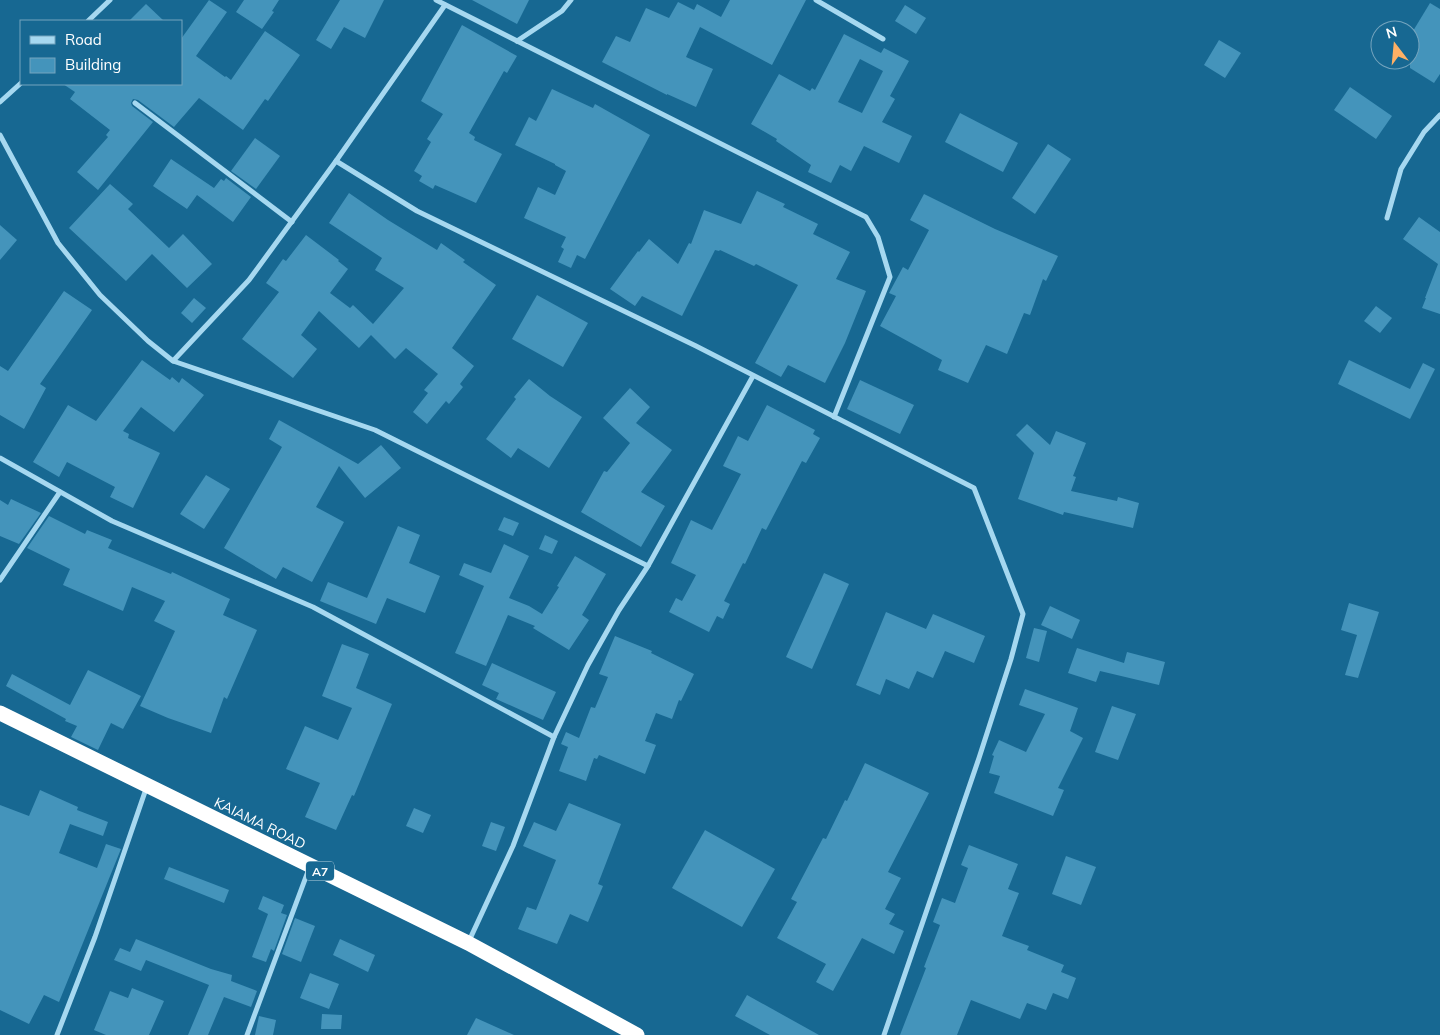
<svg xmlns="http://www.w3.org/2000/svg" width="1440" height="1035" font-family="Mulish,sans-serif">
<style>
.building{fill:#4494bb;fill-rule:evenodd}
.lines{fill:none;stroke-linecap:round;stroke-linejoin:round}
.street{stroke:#a6d8f0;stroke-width:5}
.highway{stroke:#fff;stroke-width:15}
.labels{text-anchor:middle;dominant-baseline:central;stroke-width:5;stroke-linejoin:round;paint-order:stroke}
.shield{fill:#176892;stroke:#b9d2de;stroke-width:1}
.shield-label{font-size:12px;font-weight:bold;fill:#fff}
.street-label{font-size:14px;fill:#fff;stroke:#176892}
</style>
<rect width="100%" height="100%" fill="#176892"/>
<g class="building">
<path d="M209 0 227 12 196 56 225 77 226 76 231 80 265 31 300 55 268 101 265 99 243 130 199 98 174 127 138 100 133 99 131 103 132 106 153 122 98 190 77 172 108 137 106 135 110 130 70 99 75 92 63 84H181V39Z"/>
<path d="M244 0H279L272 11 274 12 262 29 236 12Z"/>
<path d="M340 0H384L365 38 344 27 331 49 316 40Z"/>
<path d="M472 0H529L517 24Z"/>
<path d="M730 0H806L772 65 700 27 686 57 713 69 696 107 667 94V95L602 62 616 36 630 42 646 8 669 18 678 2 694 10 697 4 721 17Z"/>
<path d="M1430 3 1440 9V74L1434 83 1410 68V36Z"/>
<path d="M146 4 164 21H129Z"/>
<path d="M905 5 926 18 916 34 895 21Z"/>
<path d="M462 25 517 56 507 73 504 71 469 133 475 137 474 140 502 154 476 203 435 185 433 189 419 181 422 176 414 171 431 142 427 139 443 114 421 101Z"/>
<path d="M844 34 881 53 884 48 909 61 890 96 895 99 882 122 912 136 899 163 864 146 851 171 840 165 831 183 808 172 811 165 776 141 777 139 751 124 779 74 810 91 812 88 815 90ZM860 59 883 71 862 113 838 102Z"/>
<path d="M1219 40 1241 53 1225 78 1204 65Z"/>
<path d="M1350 87 1392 116 1376 139 1334 110Z"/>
<path d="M552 89 593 108 595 104 650 135 585 259 577 255 571 268 558 262 564 249 561 247 566 237 524 218 538 187 555 195 566 171 555 165V164L515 145 529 117 536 121Z"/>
<path d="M960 113 1018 143 1003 172 945 142Z"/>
<path d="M255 138 280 156 256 189 231 171Z"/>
<path d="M1048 144 1071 159 1035 214 1012 198Z"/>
<path d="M171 159 214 188 221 179 224 181 226 178 251 197 233 222 197 195 187 209 153 186Z"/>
<path d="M110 184 133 204 128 209 169 248 183 234 212 264 187 288 152 254 126 281 69 228Z"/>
<path d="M757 191 785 204 783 207 818 224 813 234 850 252 836 279 866 291 845 343 825 383 788 365 781 377 755 363 798 285 756 264 754 266 720 250 719 251 715 250 682 316 642 296 635 306 610 289 638 251 639 252 649 239 678 264 689 243 691 244 704 210 741 224Z"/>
<path d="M349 193 388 220 437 250 441 243 465 260 463 262 496 285 452 348 474 366 460 384 463 387 449 404 446 401 427 424 413 412 428 393 424 390 438 374 406 348 395 359 371 335 359 348 319 311 301 335 317 349 293 378 242 339 279 292 266 283 283 259 286 261 306 235 339 260 338 261 348 269 330 293 350 308 353 305 373 324 404 288 375 270 382 258 329 223Z"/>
<path d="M924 194 995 229 1058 256 1046 281 1043 279 1030 315 1024 313 1007 354 986 345 968 383 938 370 942 360 880 326 896 296 889 293 903 267 908 270 929 230 910 220Z"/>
<path d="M1419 217 1440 232V314L1422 308 1426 298H1425L1438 264 1403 239Z"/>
<path d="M0 225 17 240 0 260Z"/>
<path d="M64 291 92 310 40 384 46 388 24 429 0 415V366L8 371Z"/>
<path d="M537 295 588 323 563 367 512 339Z"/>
<path d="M194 298 206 308 192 323 181 313Z"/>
<path d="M1376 306 1392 318 1380 333 1364 321Z"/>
<path d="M142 360 170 380 172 377 179 383 182 378 204 395 174 432 141 407 123 431 129 434 128 438 160 453 133 508 110 497 115 487 67 462 59 477 33 462 68 405 96 421Z"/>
<path d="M1349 360 1410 389 1423 363 1435 369 1410 419 1338 384Z"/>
<path d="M529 379 550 396 582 417 549 468 518 448 511 458 486 439 516 399 514 397Z"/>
<path d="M860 380 914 405 900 434 847 409Z"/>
<path d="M630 388 650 407 636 423 672 450 641 492 665 506 641 547 581 512 604 471 607 472 630 443 603 418Z"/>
<path d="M767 405 815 430 813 434 820 438 806 463 802 461 766 530 762 528 745 564 743 563 724 601 730 604 723 619 717 616 709 632 669 612 676 598 682 601 696 575 671 563 691 520 712 530 741 474 723 466 738 436 748 441Z"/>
<path d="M279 420 358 464 381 445 401 468 365 498 339 466 316 507 344 522 312 582 283 567 276 579 224 548 282 447 269 439Z"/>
<path d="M1027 424 1050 445 1056 431 1086 443 1073 476 1076 477 1071 491 1117 501 1118 497 1139 503 1133 528 1064 512 1063 515 1018 499 1034 453 1016 435Z"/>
<path d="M206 475 230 489 204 529 180 514Z"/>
<path d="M11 499 41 513 19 544 0 536V500L8 505Z"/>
<path d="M49 516 85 534 87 530 112 540 108 548 171 574 172 572 230 599 223 615 257 630 227 699 224 697 211 733 168 718 140 706 175 631 154 621 165 601 132 587 123 611 63 585 70 569 27 548Z"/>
<path d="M504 517 519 523 513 536 498 530Z"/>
<path d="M398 526 420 535 409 563 440 576 425 613 387 598 376 624 320 601 328 582 367 598Z"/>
<path d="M545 535 558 541 552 554 539 549Z"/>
<path d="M504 544 529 556 509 598 529 606 542 614 559 587 557 586 575 556 606 574 582 615 589 620 569 650 533 628 535 626 508 615 486 666 455 653 484 586 459 575 464 563 491 573Z"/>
<path d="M824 573 849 584 812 669 786 657Z"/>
<path d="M1349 603 1379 612 1358 678 1345 675 1357 635 1341 630Z"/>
<path d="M1050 606 1080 620 1072 639 1041 625Z"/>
<path d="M886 612 926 629 933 614 985 636 974 663 945 651 933 678 917 671 909 689 886 679 880 695 856 685Z"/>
<path d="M1034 628 1047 631 1039 662 1026 658Z"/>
<path d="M615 636 652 651 651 653 694 674 681 701 679 700 672 719 656 713 645 741 656 745 645 774 599 755 597 759 594 758 586 781 559 771 568 747 561 744 566 732 579 738 591 707 595 708 608 677 599 674Z"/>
<path d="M342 644 369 654 356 688 392 704 354 796 352 795 336 830 305 817 320 783 286 769 305 726 338 740 352 708 322 696Z"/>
<path d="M1077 648 1124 663 1127 652 1165 662 1159 685 1100 671 1096 682 1068 673Z"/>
<path d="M492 663 556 692 543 720 496 699 499 693 482 685Z"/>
<path d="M88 670 141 696 123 729 111 723 98 750 71 737 77 726 65 721 66 719 6 686 12 674 70 705Z"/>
<path d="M1025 689 1078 708 1070 731 1083 738 1058 788 1064 790 1053 816 994 793 1000 776 989 773 994 756 992 755 999 740 1026 752 1045 714 1019 705Z"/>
<path d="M1112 706 1136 714 1118 760 1095 752Z"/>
<path d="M865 763 929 793 888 872 901 878 885 909 895 914 889 924 904 931 894 954 862 938 833 991 816 982 826 964 777 938 797 902 791 899 823 838 826 839 845 800 847 801Z"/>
<path d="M40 790 78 807 77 810 108 822 103 836 70 824 59 853 97 868 106 844 121 849 59 1002 44 995 29 1024 0 1010V805L29 816Z"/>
<path d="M569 803 621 824 598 884 603 886 588 922 570 914 557 944 518 929 527 907 536 910 556 860 523 846 534 822 556 831Z"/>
<path d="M414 808 431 815 423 833 406 826Z"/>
<path d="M491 822 505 827 496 851 482 846Z"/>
<path d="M705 830 775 869 742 927 672 888Z"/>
<path d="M969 845 1018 864 1008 889 1019 893 1002 936 1029 946 1027 950 1064 965 1061 972 1076 978 1068 999 1053 993 1046 1010 1027 1003 1020 1019 971 1000 957 1035H900L926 968 924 967 940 925 933 922 942 898 955 903 968 868 961 865Z"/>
<path d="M1066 856 1096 867 1081 905 1052 894Z"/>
<path d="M169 867 229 890 224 903 164 879Z"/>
<path d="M263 896 284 905 281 913 287 915 274 951 271 949 266 962 252 957 268 914 258 909Z"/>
<path d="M295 918 315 926 301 962 282 954Z"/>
<path d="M136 939 211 969 232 975 231 981 257 991 251 1007 224 997 208 1035H188L209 985 146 960 141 971 114 960 120 948 130 952Z"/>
<path d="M340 939 375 955 368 972 333 955Z"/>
<path d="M310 973 339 984 329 1009 300 998Z"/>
<path d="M132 988 164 1001 149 1035H106L94 1030 110 991 128 998Z"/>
<path d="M747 995 819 1035H770L735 1016Z"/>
<path d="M322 1014 342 1015 341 1029H321Z"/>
<path d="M259 1016 276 1020 273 1035H255Z"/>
<path d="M476 1018 514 1035H467Z"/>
</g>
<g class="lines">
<g class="street">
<path d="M436 0 866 217 878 237 890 277 834 417"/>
<path d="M816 0 883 39"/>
<path d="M88 21 110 0"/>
<path d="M517 41 562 11 571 0"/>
<path d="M0 102 21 83"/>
<path d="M135 103 292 222"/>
<path d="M0 135 58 243 100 295 148 341 173 361 375 430 648 566"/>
<path d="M336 161 417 211 696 346 974 488 1023 614 1011 659 979 758 884 1035"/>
<path d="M1387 218 1401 169 1424 132 1440 115"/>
<path d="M173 361 249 280 336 161 445 5"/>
<path d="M0 458 112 521 313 607 554 737"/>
<path d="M0 580 60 492"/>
<path d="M469 941 513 846 554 737 588 665 619 610 648 566 753 376"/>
<path d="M57 1035 95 937 147 786"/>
<path d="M247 1035 310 866"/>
</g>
<path class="highway" d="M0 713 468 943 637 1035"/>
</g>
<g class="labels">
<rect class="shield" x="306" y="861.5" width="28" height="19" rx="4"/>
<g class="shield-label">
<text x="320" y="871">A7</text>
</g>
<g class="street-label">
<text transform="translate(260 823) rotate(26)">KAIAMA ROAD</text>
</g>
</g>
<rect x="20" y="20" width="162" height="65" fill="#176892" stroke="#74a4be"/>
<rect x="30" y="36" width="25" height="8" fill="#a6d8f0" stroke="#74a4be"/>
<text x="65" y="45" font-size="15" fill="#ffffff">Road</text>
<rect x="30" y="58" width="25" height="15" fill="#4494bb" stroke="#74a4be"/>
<text x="65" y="70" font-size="15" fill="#ffffff">Building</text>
<g transform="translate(1395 45) rotate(344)"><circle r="24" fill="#176892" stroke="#74a4be"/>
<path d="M0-4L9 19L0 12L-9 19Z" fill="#ffb065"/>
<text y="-8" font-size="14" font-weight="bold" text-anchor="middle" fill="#ffffff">N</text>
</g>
</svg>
